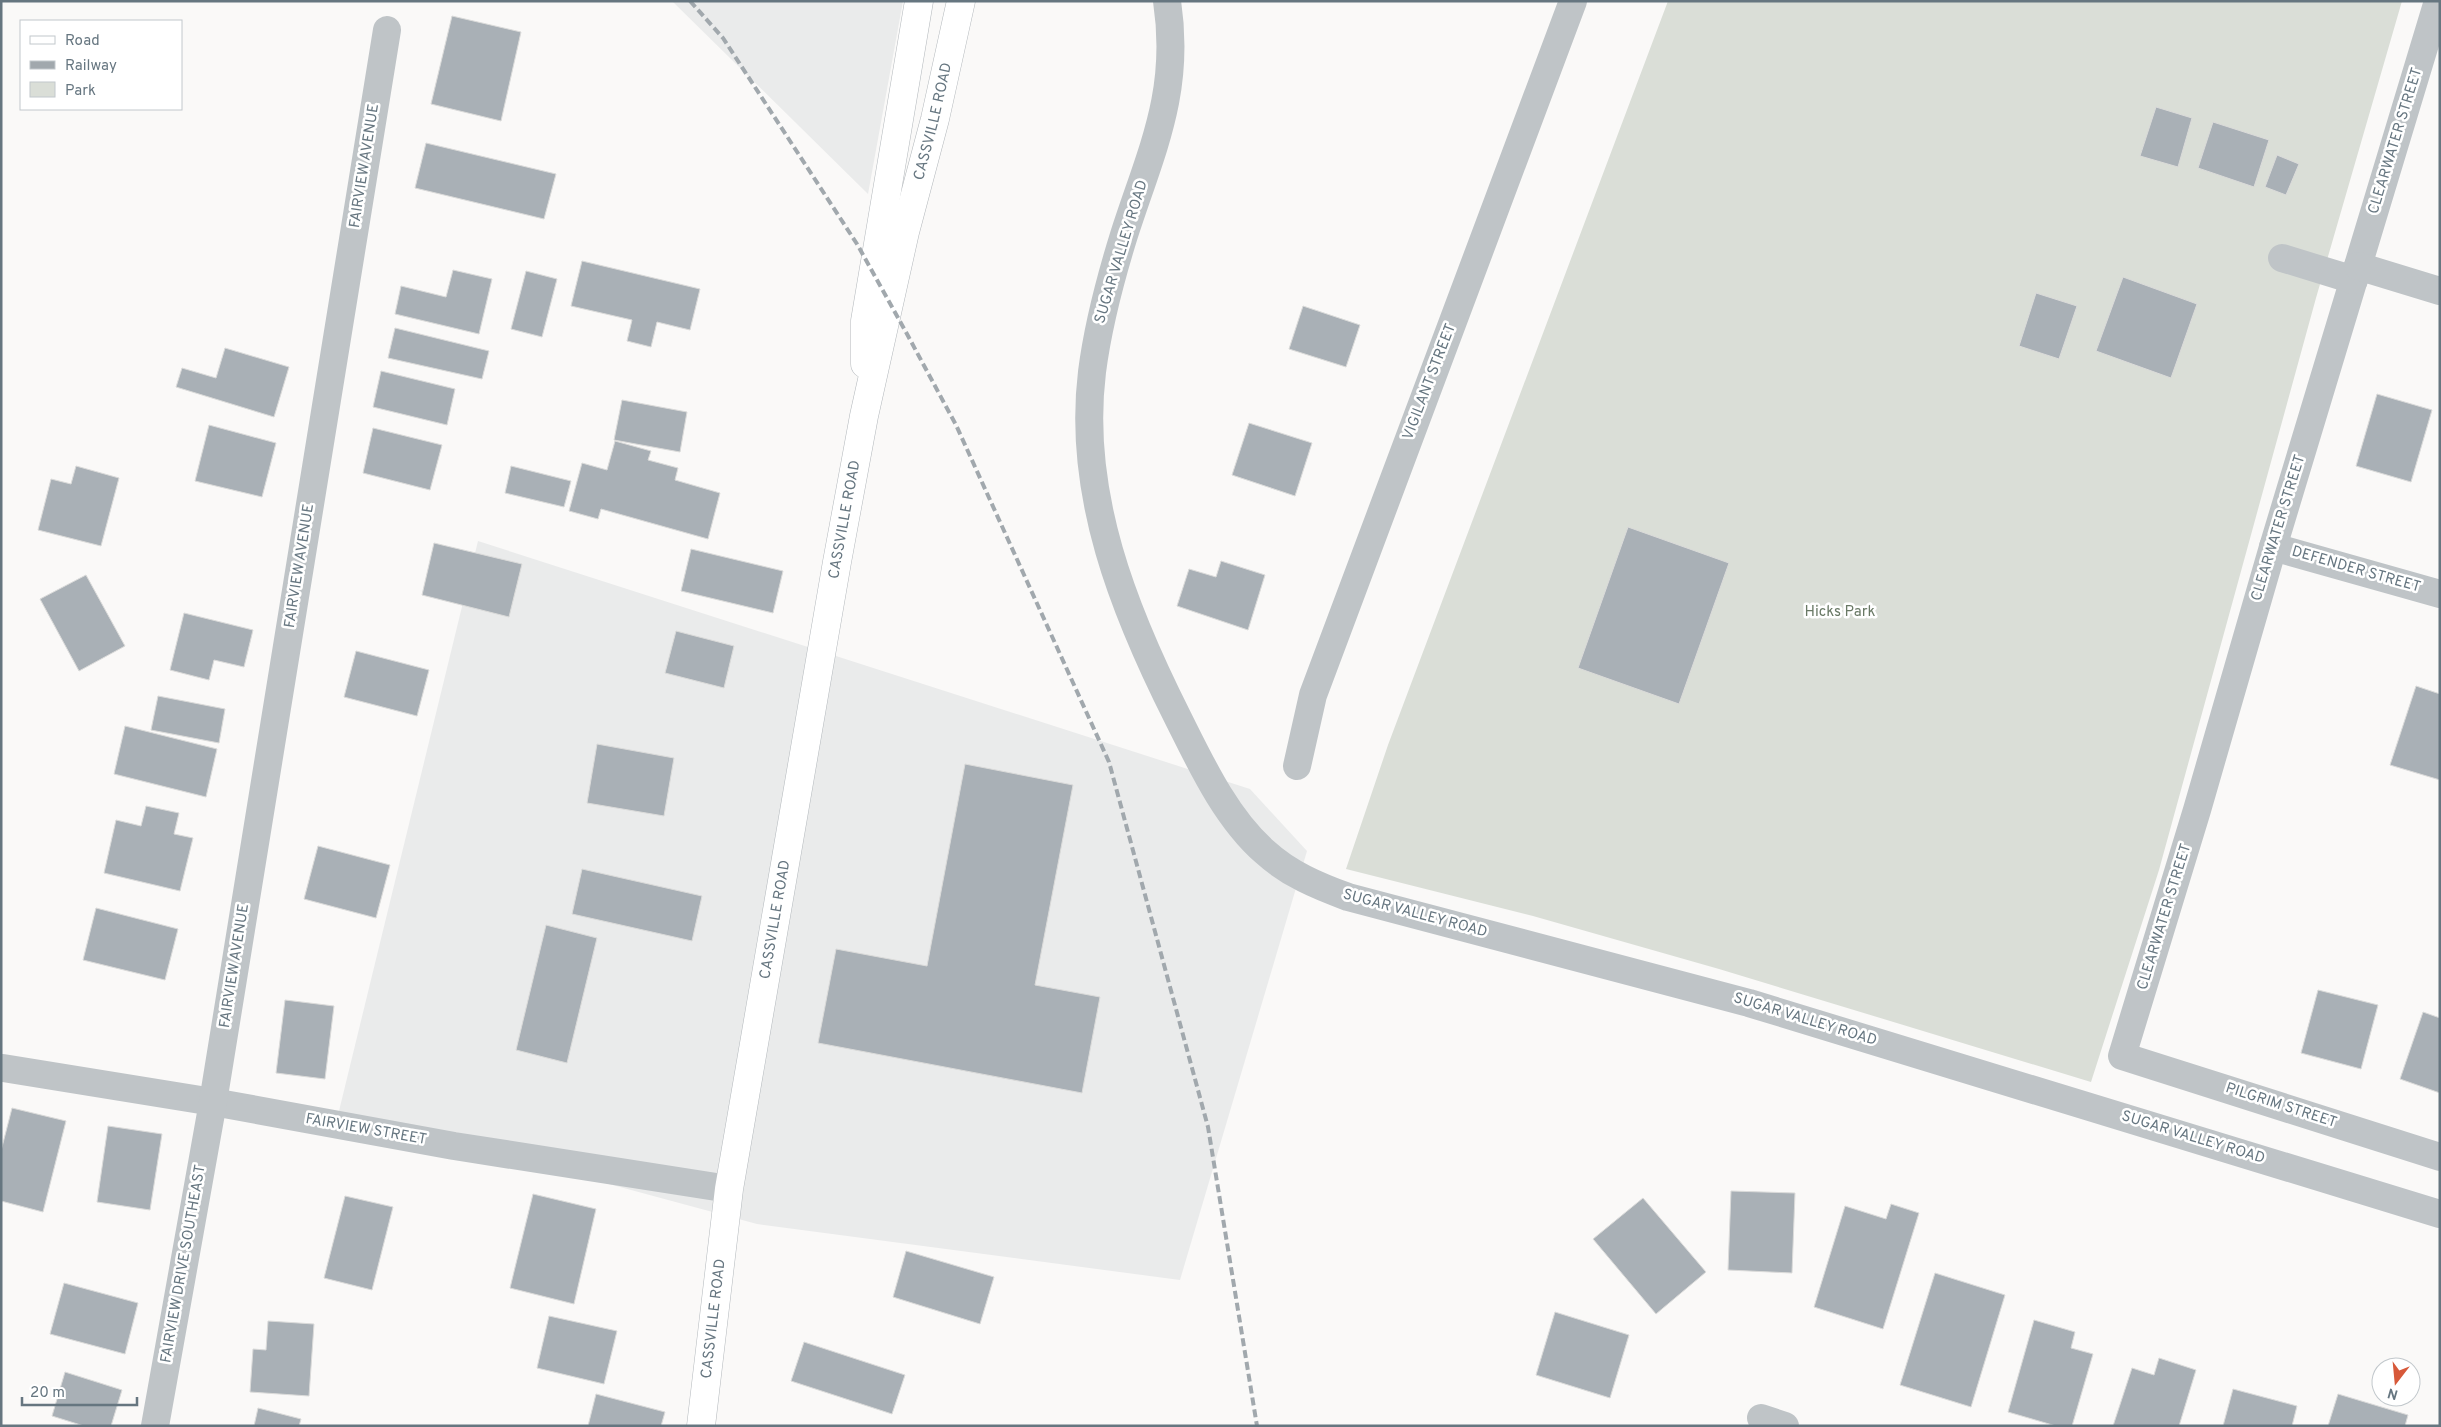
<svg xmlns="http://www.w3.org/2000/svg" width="2441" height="1427" font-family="Overpass,sans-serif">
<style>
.built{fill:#eaebeb}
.green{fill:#daded7}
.building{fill:#a9b0b6;stroke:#dbdbda}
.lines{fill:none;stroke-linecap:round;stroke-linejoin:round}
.major-casing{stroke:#b3b8bc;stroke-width:29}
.minor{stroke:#bfc4c7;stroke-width:28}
.major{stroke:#fff;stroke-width:28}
.rail{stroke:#a1a8ad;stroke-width:4;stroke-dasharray:8 4;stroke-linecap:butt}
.labels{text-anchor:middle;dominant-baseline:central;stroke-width:5;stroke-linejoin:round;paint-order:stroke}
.street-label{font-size:15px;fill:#667680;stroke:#fff}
.park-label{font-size:15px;fill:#697965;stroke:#fff}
</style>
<rect width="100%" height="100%" fill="#faf9f8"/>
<g class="built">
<path d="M672 1H903L868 194Z"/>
<path d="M478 541 1250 789 1307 851 1180 1280 757 1224 339 1111Z"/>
</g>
<path class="green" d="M1668 1H2402L2316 298 2159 870 2091 1082 1719 969 1533 916 1346 869 1388 745Z"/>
<g class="building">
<path d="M452 16 521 32 501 121 431 104Z"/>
<path d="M2156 107 2192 118 2178 167 2140 156Z"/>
<path d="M2213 122 2269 140 2254 187 2198 168Z"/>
<path d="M426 143 556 174 544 219 415 188Z"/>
<path d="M2277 155 2299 164 2286 195 2265 187Z"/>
<path d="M582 261 700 289 690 330 657 322 651 347 627 341 632 320 571 306Z"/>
<path d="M453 270 492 279 479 334 395 314 401 286 446 297Z"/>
<path d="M526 271 557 279 542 337 511 329Z"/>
<path d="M2123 277 2197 304 2171 378 2096 351Z"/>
<path d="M2036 293 2077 306 2059 359 2019 346Z"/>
<path d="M1303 306 1360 325 1346 367 1289 349Z"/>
<path d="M395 328 489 351 482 379 388 358Z"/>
<path d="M225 348 289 367 274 417 176 387 182 368 216 378Z"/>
<path d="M381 371 455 389 447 425 373 407Z"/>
<path d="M2377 394 2432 410 2411 482 2356 466Z"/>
<path d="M622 400 687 412 680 452 614 440Z"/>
<path d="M1249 423 1312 443 1295 496 1232 475Z"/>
<path d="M209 425 276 443 262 497 195 481Z"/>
<path d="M373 428 442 445 430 490 363 473Z"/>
<path d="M615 441 651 451 648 460 678 468 675 480 720 493 708 539 601 509 598 519 569 511 582 463 607 470Z"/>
<path d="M76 466 119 478 101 546 38 530 51 479 71 484Z"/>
<path d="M511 466 571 481 564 507 505 493Z"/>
<path d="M1628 527 1729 563 1679 704 1578 668Z"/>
<path d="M434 543 522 564 509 617 422 595Z"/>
<path d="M691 549 783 571 773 613 681 591Z"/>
<path d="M1221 561 1265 575 1248 630 1177 606 1189 569 1216 577Z"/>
<path d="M86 575 125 646 79 671 40 599Z"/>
<path d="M184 613 253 630 244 667 214 660 209 680 170 670Z"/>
<path d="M676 631 734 646 724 688 665 673Z"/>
<path d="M356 651 429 670 417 716 344 697Z"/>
<path d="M2416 686 2440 694V780L2390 765Z"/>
<path d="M158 696 225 709 219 743 151 730Z"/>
<path d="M125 726 217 749 206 797 114 774Z"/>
<path d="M597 744 674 758 664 816 587 803Z"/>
<path d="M965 764 1073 785 1035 985 1100 997 1082 1093 818 1043 836 949 927 966Z"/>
<path d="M146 806 179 813 174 834 193 838 180 891 104 873 116 820 141 826Z"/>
<path d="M318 846 390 865 376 918 304 899Z"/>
<path d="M582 869 702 896 692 941 572 914Z"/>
<path d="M96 908 178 929 165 980 83 960Z"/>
<path d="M546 925 597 938 567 1063 516 1050Z"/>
<path d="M2318 990 2378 1005 2361 1069 2301 1053Z"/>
<path d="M285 1000 334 1006 325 1079 276 1073Z"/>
<path d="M2423 1012 2440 1018V1093L2400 1079Z"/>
<path d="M12 1108 66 1121 43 1212 1 1201V1151Z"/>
<path d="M108 1126 162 1134 150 1210 97 1202Z"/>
<path d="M1731 1191 1795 1193 1792 1273 1728 1270Z"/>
<path d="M533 1194 596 1209 574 1304 510 1288Z"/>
<path d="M345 1196 393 1207 372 1290 324 1278Z"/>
<path d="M1643 1198 1706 1272 1656 1314 1593 1239Z"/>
<path d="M1891 1204 1919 1213 1883 1329 1814 1307 1845 1206 1886 1219Z"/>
<path d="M906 1251 994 1277 980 1324 893 1297Z"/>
<path d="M1935 1273 2005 1295 1971 1407 1900 1385Z"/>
<path d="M64 1283 138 1303 125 1354 50 1334Z"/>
<path d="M1555 1312 1629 1335 1610 1398 1536 1375Z"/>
<path d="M549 1316 617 1331 604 1384 537 1368Z"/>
<path d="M2034 1320 2075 1332 2071 1348 2093 1354 2072 1426H2056L2008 1412Z"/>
<path d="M268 1321 314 1324 309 1396 250 1392 253 1349 266 1350Z"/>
<path d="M804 1342 905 1375 892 1414 791 1381Z"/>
<path d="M2159 1358 2196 1370 2179 1426H2113L2132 1368 2154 1375Z"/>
<path d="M65 1372 122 1390 111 1426H84L52 1416Z"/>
<path d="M2233 1389 2297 1406 2292 1426H2223Z"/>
<path d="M596 1394 665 1412 661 1426H588Z"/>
<path d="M2338 1394 2408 1415 2405 1426H2328Z"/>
<path d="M258 1408 301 1419 299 1426H254Z"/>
</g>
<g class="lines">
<g class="major-casing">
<g id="major">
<path d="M865 364V321L919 1"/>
<path id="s1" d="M701 1426 729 1189 837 562 864 416 905 232 935 119 961 1"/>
</g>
</g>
<g class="minor">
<path d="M1167 1C1181 93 1151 151 1124 235 1110 280 1098 325 1092 372 1077 494 1124 611 1178 718 1201 764 1226 818 1265 852 1289 874 1318 886 1348 897L1749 1003 2440 1214"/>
<path d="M2438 1 2273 547 2197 810 2122 1056 2440 1157"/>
<path d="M2282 258 2354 280"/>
<path d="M2358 266 2440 291"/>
<path d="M2273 547 2440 594"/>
<path d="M1297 766 1313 695 1573 1"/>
<path d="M3 1068 213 1102 454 1146 729 1189"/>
<path d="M1761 1418 1785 1426"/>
<path d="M155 1426 213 1102 387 30"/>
</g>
<use href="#major" class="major"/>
<path class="rail" d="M690 1 723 38 857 244 907 334 956 425 1109 762 1208 1127 1257 1426"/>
</g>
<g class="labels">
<g class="street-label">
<text stroke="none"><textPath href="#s1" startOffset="1326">CASSVILLE ROAD</textPath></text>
<text transform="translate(2396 141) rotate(-73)">CLEARWATER STREET</text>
<text transform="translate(365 166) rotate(-81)">FAIRVIEW AVENUE</text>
<text transform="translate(1122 252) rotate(-73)">SUGAR VALLEY ROAD</text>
<text transform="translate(1430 382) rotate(-69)">VIGILANT STREET</text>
<text stroke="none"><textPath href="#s1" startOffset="918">CASSVILLE ROAD</textPath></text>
<text transform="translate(2279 528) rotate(-73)">CLEARWATER STREET</text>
<text transform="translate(300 566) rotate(-81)">FAIRVIEW AVENUE</text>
<text transform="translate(2356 570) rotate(16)">DEFENDER STREET</text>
<text transform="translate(1415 914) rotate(15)">SUGAR VALLEY ROAD</text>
<text transform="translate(2165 917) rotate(-73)">CLEARWATER STREET</text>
<text stroke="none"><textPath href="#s1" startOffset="512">CASSVILLE ROAD</textPath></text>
<text transform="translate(235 966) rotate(-81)">FAIRVIEW AVENUE</text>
<text transform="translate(1805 1020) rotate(17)">SUGAR VALLEY ROAD</text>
<text transform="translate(2281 1106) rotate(18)">PILGRIM STREET</text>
<text transform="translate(366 1130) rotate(10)">FAIRVIEW STREET</text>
<text transform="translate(2193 1138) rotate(17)">SUGAR VALLEY ROAD</text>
<text transform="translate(184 1264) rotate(-80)">FAIRVIEW DRIVE SOUTHEAST</text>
<text stroke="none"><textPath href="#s1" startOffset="108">CASSVILLE ROAD</textPath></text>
</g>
<g class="park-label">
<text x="1840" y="612">Hicks Park</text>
</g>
</g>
<rect width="2441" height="1427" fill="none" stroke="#667680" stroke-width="5"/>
<rect x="20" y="20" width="162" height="90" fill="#ffffff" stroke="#c2c8cc"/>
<rect x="30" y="36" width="25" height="8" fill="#ffffff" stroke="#c2c8cc"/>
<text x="65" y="45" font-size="15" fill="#667680">Road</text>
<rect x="30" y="61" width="25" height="8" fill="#a1a8ad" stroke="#c2c8cc"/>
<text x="65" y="70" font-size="15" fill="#667680">Railway</text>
<rect x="30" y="82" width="25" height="15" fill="#daded7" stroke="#c2c8cc"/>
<text x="65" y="95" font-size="15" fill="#667680">Park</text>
<g transform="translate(2396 1382) rotate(196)"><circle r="24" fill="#ffffff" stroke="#c2c8cc"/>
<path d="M0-4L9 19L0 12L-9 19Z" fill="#d7593a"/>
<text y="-8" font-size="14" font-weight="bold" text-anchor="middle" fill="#667680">N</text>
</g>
<path d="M22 1397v8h115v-8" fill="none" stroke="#667680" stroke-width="2.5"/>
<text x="30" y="1397" font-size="15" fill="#667680" stroke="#ffffff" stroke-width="4" paint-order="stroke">20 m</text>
</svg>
